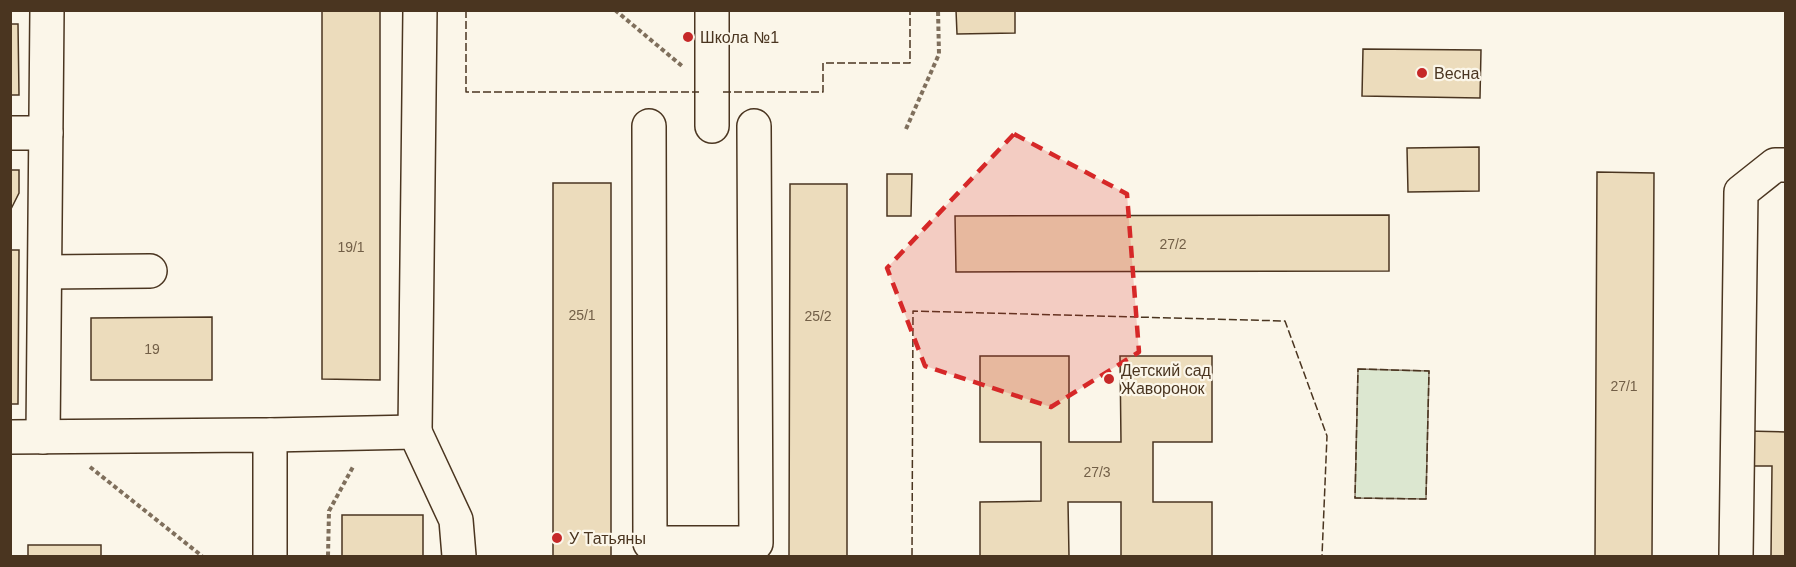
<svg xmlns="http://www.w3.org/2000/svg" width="1796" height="567" font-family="Helvetica,sans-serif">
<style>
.green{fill:#dce7d0;stroke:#887966;stroke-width:1.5}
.building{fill:#ecdcbc;stroke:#4a3520;stroke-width:1.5}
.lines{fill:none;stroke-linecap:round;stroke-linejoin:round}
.minor-casing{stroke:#4a3520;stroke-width:36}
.path{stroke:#7f6f5c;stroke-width:4;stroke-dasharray:4.5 3;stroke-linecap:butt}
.minor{stroke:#fbf6e9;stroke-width:33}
.fence{stroke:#4a3520;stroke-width:1.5;stroke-dasharray:8 3;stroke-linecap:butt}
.marked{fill:#d62828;fill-opacity:0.2;stroke:#d62828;stroke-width:4.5;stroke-dasharray:12 8;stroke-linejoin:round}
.poi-dot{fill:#c62828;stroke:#fbf6e9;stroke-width:2}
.labels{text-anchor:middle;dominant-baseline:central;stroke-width:4.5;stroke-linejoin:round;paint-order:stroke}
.number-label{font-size:14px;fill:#725f47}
.poi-label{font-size:16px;fill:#4a3520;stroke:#fbf6e9;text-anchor:start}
</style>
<rect width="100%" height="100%" fill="#fbf6e9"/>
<path class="green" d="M1358 369 1429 371 1426 499 1355 498Z"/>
<g class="building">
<path d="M322 10H380V380L322 379Z"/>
<path d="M956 10H1015V33L957 34Z"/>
<path d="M10 24H18L19 95H10Z"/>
<path d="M1363 49 1481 50 1480 98 1362 96Z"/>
<path d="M1479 147V191L1408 192 1407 148Z"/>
<path d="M10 170H19V193L10 211Z"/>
<path d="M1597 172 1654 173 1652 556H1595Z"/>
<path d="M887 174H912L911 216H887Z"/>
<rect x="553" y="183" width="58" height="373"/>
<path d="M790 184H847V556H789Z"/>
<path d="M1389 215V271L956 272 955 216Z"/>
<path d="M10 250H19L18 404H10Z"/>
<path d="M212 317V380H91V318Z"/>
<path d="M980 356H1069V442H1121L1120 356H1212V442H1153V502H1212V556H1121V502H1068L1069 556H980V502L1041 501V442H980Z"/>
<path d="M1746 431 1786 432V556H1771L1772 466H1746Z"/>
<rect x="342" y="515" width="81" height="41"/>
<rect x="28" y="545" width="73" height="11"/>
</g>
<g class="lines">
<g class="minor-casing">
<g id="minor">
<path d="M712 10V126"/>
<path d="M649 126 650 543H756L754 126"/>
<path d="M10 133H46"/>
<path d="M45 272 150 271"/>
<path d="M415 432 420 10"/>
<path d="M270 435 415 432 456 520 459 556"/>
<path d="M10 437 270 435V556"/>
<path d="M43 437 47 10"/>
<path d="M1736 556 1741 192 1775 165H1786"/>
</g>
</g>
<g class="path">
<path d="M615 10 682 66"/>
<path d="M906 129 939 54 938 10"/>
<path d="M90 467 202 556"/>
<path d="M328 556 329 511 354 465"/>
</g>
<use href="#minor" class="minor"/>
<g class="fence">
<path d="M466 10V92H699"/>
<path d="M723 92H823V63H910V10"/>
<path d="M1358 369 1429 371 1426 499 1355 498Z"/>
<path d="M912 556 913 311 1285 321 1327 436 1322 556"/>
</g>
</g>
<path class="marked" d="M1014 134 1127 194 1139 352 1051 407 925 366 887 268Z"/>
<g class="poi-dot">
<circle cx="688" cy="37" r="6"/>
<circle cx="1422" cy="73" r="6"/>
<circle cx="1109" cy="379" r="6"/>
<circle cx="557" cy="538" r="6"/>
</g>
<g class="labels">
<g class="number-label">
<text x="1173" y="244">27/2</text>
<text x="351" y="247">19/1</text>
<text x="582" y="315">25/1</text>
<text x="818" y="316">25/2</text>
<text x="152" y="349">19</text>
<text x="1624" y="386">27/1</text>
<text x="1097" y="472">27/3</text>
</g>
<g class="poi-label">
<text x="700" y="37">Школа №1</text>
<text x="1434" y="73">Весна</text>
<text x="1121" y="370">Детский сад<tspan x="1121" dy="18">Жаворонок</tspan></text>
<text x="569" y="538">У Татьяны</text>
</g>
</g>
<rect width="1796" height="567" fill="none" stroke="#4a3520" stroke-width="24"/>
</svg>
